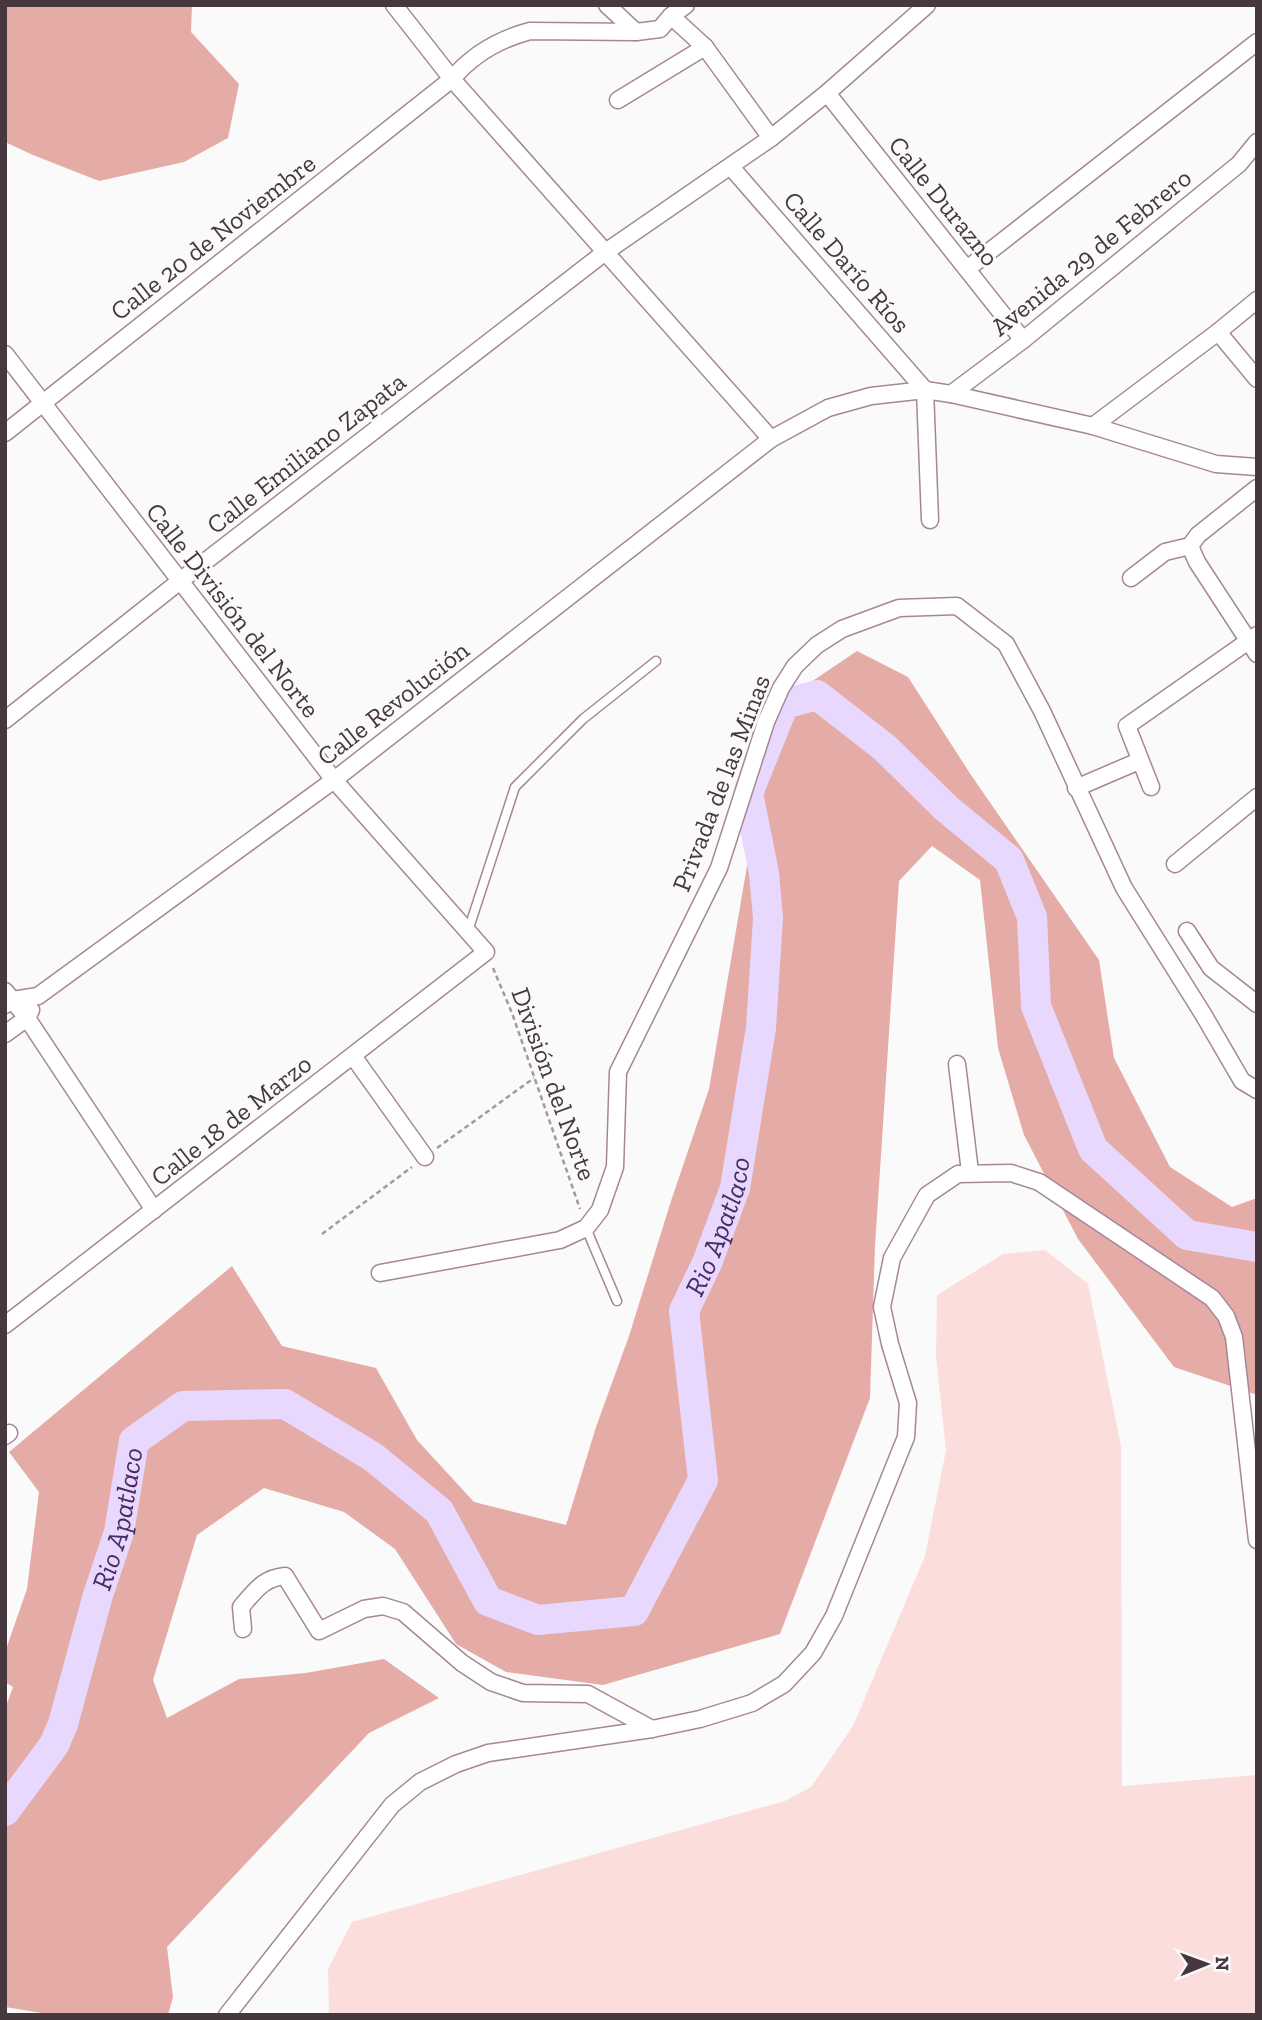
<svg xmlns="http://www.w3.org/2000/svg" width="1262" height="2020" font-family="'Zilla Slab',serif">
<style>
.green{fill:#fbdedb}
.forest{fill:#e5aca7}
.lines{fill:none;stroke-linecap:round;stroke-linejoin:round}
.river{stroke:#e9d8fd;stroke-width:30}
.service-casing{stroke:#a78698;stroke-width:11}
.minor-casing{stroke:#a78698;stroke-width:19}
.path{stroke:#a29b9e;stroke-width:2.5;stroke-dasharray:5 3.5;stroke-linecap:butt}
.service{stroke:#fff;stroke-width:8}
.minor{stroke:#fff;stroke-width:16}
.labels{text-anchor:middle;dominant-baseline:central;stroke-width:6;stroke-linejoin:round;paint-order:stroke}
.street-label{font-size:26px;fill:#473840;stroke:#fafafa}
.water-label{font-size:28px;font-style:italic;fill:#482b63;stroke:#fafafa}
</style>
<rect width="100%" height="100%" fill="#fafafa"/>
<path class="green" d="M1045 1250 1088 1284 1121 1446 1122 1786 1257 1775V2015H329L328 1969 352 1922 785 1801 811 1787 853 1726 925 1556 946 1450 936 1356 937 1295 1003 1254Z"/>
<g class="forest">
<path d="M5 5H192L191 32 239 84 228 138 184 162 99 181 33 155 5 142Z"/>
<path d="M857 651 908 677 971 775 1099 960 1114 1058 1170 1167 1232 1207 1257 1198V1395L1174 1367 1078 1239 1024 1135 998 1048 980 880 932 846 899 881 875 1246 870 1398 780 1634 603 1685 506 1672 456 1644 395 1549 344 1512 264 1488 197 1535 153 1680 167 1718 239 1679 306 1673 384 1659 439 1698 369 1733 167 1947 173 1997 168 2015H54L5 2007V1709L13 1687 5 1682V1652L27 1589 39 1492 9 1452 232 1266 282 1346 376 1368 417 1440 474 1502 566 1525 596 1427 629 1336 671 1201 709 1089 748 860 765 779 805 686Z"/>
</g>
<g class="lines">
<path class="river" id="s1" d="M5 1811 54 1745 63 1724 98 1595 119 1532 134 1441 183 1406 285 1404 373 1457 439 1511 488 1601 538 1620 634 1611 703 1480 684 1311 707 1263 735 1188 761 1028 768 918 764 873 748 793 784 704 817 695 885 748 946 808 1009 860 1032 917 1036 1006 1093 1149 1187 1235 1257 1247"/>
<g class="service-casing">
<g id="service">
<path d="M468 931 515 787 583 719 656 661"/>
<path d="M586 1228 617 1301"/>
</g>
</g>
<g class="minor-casing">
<g id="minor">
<path d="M394 5 452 79 771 439"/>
<path d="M607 5 636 32"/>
<path d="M671 16 705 47 771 138"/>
<path d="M827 93 1023 340"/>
<path d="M618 100 705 47"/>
<path d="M731 167 925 390 930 520"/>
<path d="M967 269 1257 42"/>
<path d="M1218 332 1257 379"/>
<path d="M5 354 334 780 486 952 5 1325"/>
<path d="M951 394 1023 340 1239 164 1257 142"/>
<path d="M1093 426 1218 332 1257 300"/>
<path d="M5 433 452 79C472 55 500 39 530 31L636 32 660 29 671 16 686 5"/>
<path d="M1257 488 1198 535 1190 546 1197 562 1257 654"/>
<path d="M1131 578 1165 552 1190 546"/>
<path d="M5 720 180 581 604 253 771 138 827 93 927 5"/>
<path d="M1151 787 1127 726 1257 635"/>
<path d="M1076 788 1139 761"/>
<path d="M1175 864 1257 797"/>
<path d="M1187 931 1211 968 1257 1004"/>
<path d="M5 991 27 1018 154 1210"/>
<path d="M5 1005 13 1000 38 996 334 780 771 439 828 408 871 396 925 390 951 394 1093 426 1216 464 1257 467"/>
<path d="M5 1034 27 1018 31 1010"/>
<path d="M353 1056 425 1157"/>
<path d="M957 1064 970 1172"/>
<path d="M380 1273 560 1240 586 1228 600 1210 615 1167 618 1072 719 868 766 722 781 688 795 666 817 645 842 629 899 608 957 606 1006 644 1042 711 1124 888 1203 1014 1242 1081 1257 1090"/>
<path d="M5 1436 9 1433"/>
<path d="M243 1629 241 1607C255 1591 263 1578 285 1576L319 1631 364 1609 383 1606 403 1612 462 1663 491 1682 523 1693 588 1694 652 1729"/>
<path d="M227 2015 392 1805 420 1782 456 1764 488 1753 652 1729 700 1719 752 1703 784 1684 813 1653 834 1616 906 1437 908 1403 890 1344 882 1307 892 1258 927 1195 958 1174 1011 1173 1039 1182 1212 1298 1226 1316 1234 1337 1257 1540"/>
</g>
</g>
<g class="path">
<path d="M493 968 512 1013 580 1209"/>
<path d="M437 1148 534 1078"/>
<path d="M322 1234 412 1167"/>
</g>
<use href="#service" class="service"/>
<use href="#minor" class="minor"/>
</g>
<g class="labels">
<g class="street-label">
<text transform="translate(944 201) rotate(51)">Calle Durazno</text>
<text transform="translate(213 237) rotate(-38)">Calle 20 de Noviembre</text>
<text transform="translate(1091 252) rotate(-39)">Avenida 29 de Febrero</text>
<text transform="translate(847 262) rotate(49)">Calle Darío Ríos</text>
<text transform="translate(306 453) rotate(-38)">Calle Emiliano Zapata</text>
<text transform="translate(233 610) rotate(52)">Calle División del Norte</text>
<text transform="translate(393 703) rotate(-38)">Calle Revolución</text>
<text transform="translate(721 783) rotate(-69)">Privada de las Minas</text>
<text transform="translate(554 1084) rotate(70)">División del Norte</text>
<text transform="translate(231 1120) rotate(-38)">Calle 18 de Marzo</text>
</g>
<g class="water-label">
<text stroke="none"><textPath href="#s1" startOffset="1410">Rio Apatlaco</textPath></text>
<text stroke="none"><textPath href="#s1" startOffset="318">Rio Apatlaco</textPath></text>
</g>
</g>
<rect width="1262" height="2020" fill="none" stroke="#473840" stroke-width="14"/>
<g transform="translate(1206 1964) rotate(89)" stroke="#fafafa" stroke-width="5" paint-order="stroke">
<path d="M0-5L12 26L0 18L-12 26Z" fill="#473840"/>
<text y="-10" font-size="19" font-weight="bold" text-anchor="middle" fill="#473840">N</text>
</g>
</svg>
